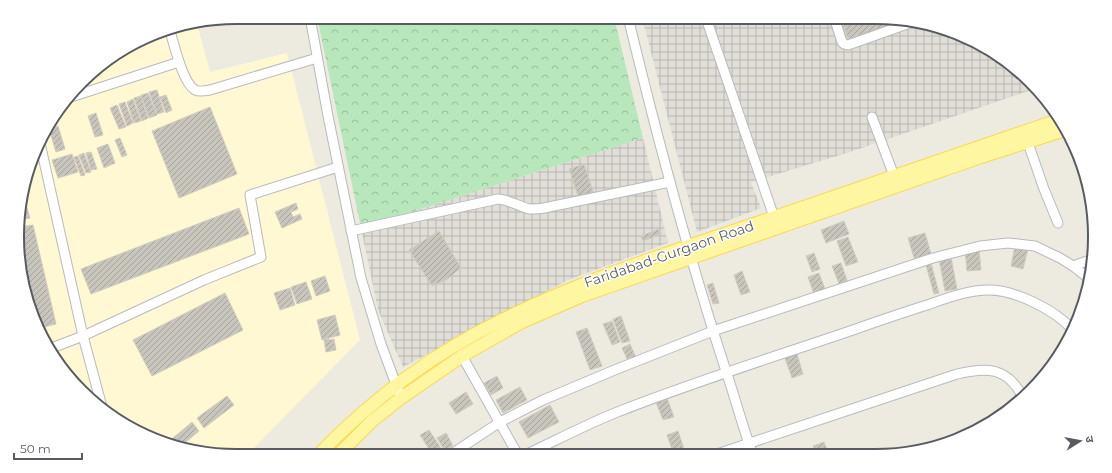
<svg xmlns="http://www.w3.org/2000/svg" width="1112" height="473" font-family="Montserrat,'Noto Sans Devanagari',sans-serif">
<style>
.commercial{fill:#fff8d2}
.industrial{fill:url(#industrial-grid)}
.park{fill:url(#park-crowns)}
.building{fill:url(#building-hatch);stroke:#d2cdbd}
.lines{fill:none;stroke-linecap:round;stroke-linejoin:round}
.minor-casing{stroke:#b7bac0;stroke-width:11}
.major-casing{stroke:#fdd749;stroke-width:14}
.minor{stroke:#fff;stroke-width:9}
.major{stroke:#fff6a2;stroke-width:12}
.labels{text-anchor:middle;dominant-baseline:central;stroke-width:3;stroke-linejoin:round;paint-order:stroke}
.street-label{font-size:14px;fill:#585c62;stroke:#fff}
.rim{fill:none;stroke:#585c62;stroke-width:2}
</style>
<defs>
<pattern id="industrial-grid" width="8" height="8" patternUnits="userSpaceOnUse"><rect width="8" height="8" fill="#e0ded7"/><path d="M0 4h8M4 0v8" fill="none" stroke="#b8b7b2"/></pattern>
<pattern id="park-crowns" width="20" height="18" patternUnits="userSpaceOnUse"><rect width="20" height="18" fill="#b9e7bc"/><path d="M2 6a3 3 0 1 1 6 0M12 15a3 3 0 1 1 6 0" fill="none" stroke="#99be9c"/></pattern>
<pattern id="building-hatch" width="6" height="6" patternUnits="userSpaceOnUse"><rect width="6" height="6" fill="#c8c5bc"/><path d="M-1 1l2-2M0 6l6-6M5 7l2-2" fill="none" stroke="#a5a39c"/></pattern>
</defs>
<rect width="100%" height="100%" fill="#edebdf"/>
<path class="commercial" d="M197 24 210 72 287 53 360 340 246 456H236L166 444 92 402 46 346 19 265 21 194 47 127 92 71 166 29Z"/>
<g class="industrial">
<path d="M642 17H876L946 29 1020 72 1034 89 850 152 751 182 761 208 697 232Z"/>
<path d="M643 138 668 243 568 280 403 367 378 310 361 228Z"/>
</g>
<path class="park" d="M317 17H614L643 138 361 228Z"/>
<g class="building">
<path d="M841 17H876L903 21 848 39Z"/>
<path d="M157 90 164 112 157 114 149 92Z"/>
<path d="M148 93 157 115 149 118 141 95Z"/>
<path d="M166 95 172 110 166 113 160 97Z"/>
<path d="M141 96 148 118 142 121 134 98Z"/>
<path d="M133 99 141 121 134 123 127 102Z"/>
<path d="M125 102 133 123 127 126 119 104Z"/>
<path d="M117 105 126 127 119 129 110 108Z"/>
<path d="M210 107 237 174 179 198 152 131Z"/>
<path d="M96 113 103 135 95 137 88 116Z"/>
<path d="M58 126 65 149 56 152 49 129Z"/>
<path d="M120 138 127 155 122 157 115 140Z"/>
<path d="M108 144 115 163 104 168 97 148Z"/>
<path d="M91 152 97 169 91 170 86 153Z"/>
<path d="M84 153 91 172 86 173 79 155Z"/>
<path d="M72 154 78 172 58 178 52 160Z"/>
<path d="M78 156 85 175 81 176 74 157Z"/>
<path d="M584 164 594 194 579 199 569 169Z"/>
<path d="M24 198 30 218 20 220 21 199Z"/>
<path d="M296 203 298 209 291 212 293 217 300 214 302 219 282 228 275 212Z"/>
<path d="M239 208 249 234 91 294 81 269Z"/>
<path d="M844 221 849 234 826 243 821 230Z"/>
<path d="M33 225 56 324 40 328 19 265 20 227Z"/>
<path d="M659 229 661 234 643 241 641 236Z"/>
<path d="M439 231 461 268 446 280 432 286 409 250Z"/>
<path d="M925 233 932 257 915 261 908 238Z"/>
<path d="M848 237 858 262 846 266 837 241Z"/>
<path d="M1015 246 1028 249 1023 269 1011 266Z"/>
<path d="M979 249 981 270 967 271 965 250Z"/>
<path d="M814 253 820 269 812 272 806 256Z"/>
<path d="M951 257 957 289 945 291 939 259Z"/>
<path d="M841 263 848 283 840 286 832 266Z"/>
<path d="M931 263 939 293 934 294 926 265Z"/>
<path d="M742 271 750 292 741 295 734 275Z"/>
<path d="M819 273 826 292 815 297 808 277Z"/>
<path d="M325 276 330 291 316 296 311 281Z"/>
<path d="M306 282 312 299 297 304 291 287Z"/>
<path d="M713 283 719 303 713 304 707 285Z"/>
<path d="M290 288 295 305 280 310 274 293Z"/>
<path d="M225 293 243 330 152 376 133 340Z"/>
<path d="M335 315 340 335 322 340 317 320Z"/>
<path d="M621 316 630 341 622 343 613 319Z"/>
<path d="M612 321 620 342 612 345 603 324Z"/>
<path d="M587 328 602 366 590 370 576 332Z"/>
<path d="M329 339 330 340 334 339 336 350 326 352 324 340Z"/>
<path d="M630 344 637 360 629 363 622 348Z"/>
<path d="M797 354 803 374 792 378 785 358Z"/>
<path d="M64 360 67 372 59 362Z"/>
<path d="M497 376 503 388 491 395 484 383Z"/>
<path d="M520 387 527 400 503 413 496 400Z"/>
<path d="M466 392 473 404 456 414 449 403Z"/>
<path d="M227 396 234 405 204 428 197 418Z"/>
<path d="M667 398 674 417 663 420 656 402Z"/>
<path d="M550 405 559 422 528 438 519 422Z"/>
<path d="M192 422 199 431 180 447 166 444Z"/>
<path d="M429 430 443 451 435 455H433L420 435Z"/>
<path d="M678 431 686 455H674L667 435Z"/>
<path d="M446 433 453 446 445 451 437 438Z"/>
<path d="M824 442 829 454H816L813 446Z"/>
</g>
<g class="lines">
<g class="minor-casing">
<g id="minor">
<path d="M310 17 328 116 361 278 381 344 401 398"/>
<path d="M628 17C657 137 688 256 727 374 736 401 743 428 753 455"/>
<path d="M834 17 842 42 844 44 848 45 910 23"/>
<path d="M707 21 774 217"/>
<path d="M169 28C174 43 182 82 195 90 199 92 205 91 210 90L317 58"/>
<path d="M71 97 179 62"/>
<path d="M872 117 894 176"/>
<path d="M40 143 83 336 102 407"/>
<path d="M1028 143 1044 189 1058 223"/>
<path d="M351 231 498 199C511 200 519 207 530 209 535 209 539 209 544 208L670 182"/>
<path d="M1073 266 1090 260"/>
<path d="M49 349 83 336 204 280 261 257 250 195 338 167"/>
<path d="M462 356 518 455"/>
<path d="M450 455 500 422 543 400 617 369 713 331 933 258 980 246 1008 243 1035 246 1060 258 1073 266 1087 277"/>
<path d="M525 455C555 441 585 425 615 413 693 382 774 357 853 330 878 321 902 313 927 305 947 298 968 290 989 290 1015 290 1055 310 1072 329"/>
<path d="M714 455 957 374C987 367 1007 367 1022 396"/>
</g>
</g>
<g class="major-casing">
<g id="major">
<path d="M317 456C370 401 434 353 502 320 584 279 671 252 757 223 857 189 957 155 1058 120"/>
<path d="M337 456 372 421 401 398 462 356 522 322 582 296 981 157 1065 130"/>
</g>
</g>
<use href="#minor" class="minor"/>
<use href="#major" class="major"/>
</g>
<g class="labels">
<g class="street-label">
<text transform="translate(669 254) rotate(-19)">Faridabad-Gurgaon Road</text>
</g>
</g>
<path d="M0 0H1112V473H0ZM236 24H876A212 212 0 0 1 1088 236V237A212 212 0 0 1 876 449H236A212 212 0 0 1 24 237V236A212 212 0 0 1 236 24Z" fill="#fff" fill-rule="evenodd"/>
<path class="rim" d="M236 24H876A212 212 0 0 1 1088 236V237A212 212 0 0 1 876 449H236A212 212 0 0 1 24 237V236A212 212 0 0 1 236 24Z"/>
<g transform="translate(1080 441) rotate(79)" stroke="#ffffff" stroke-width="3" paint-order="stroke">
<path d="M0-3L7 15L0 10L-7 15Z" fill="#585c62"/>
<text y="-6" font-size="11" font-weight="bold" text-anchor="middle" fill="#585c62">उ</text>
</g>
<path d="M14 453v6h68v-6" fill="none" stroke="#585c62" stroke-width="2"/>
<text x="20" y="453" font-size="12" fill="#585c62" stroke="#ffffff" stroke-width="3" paint-order="stroke">50 m</text>
</svg>
